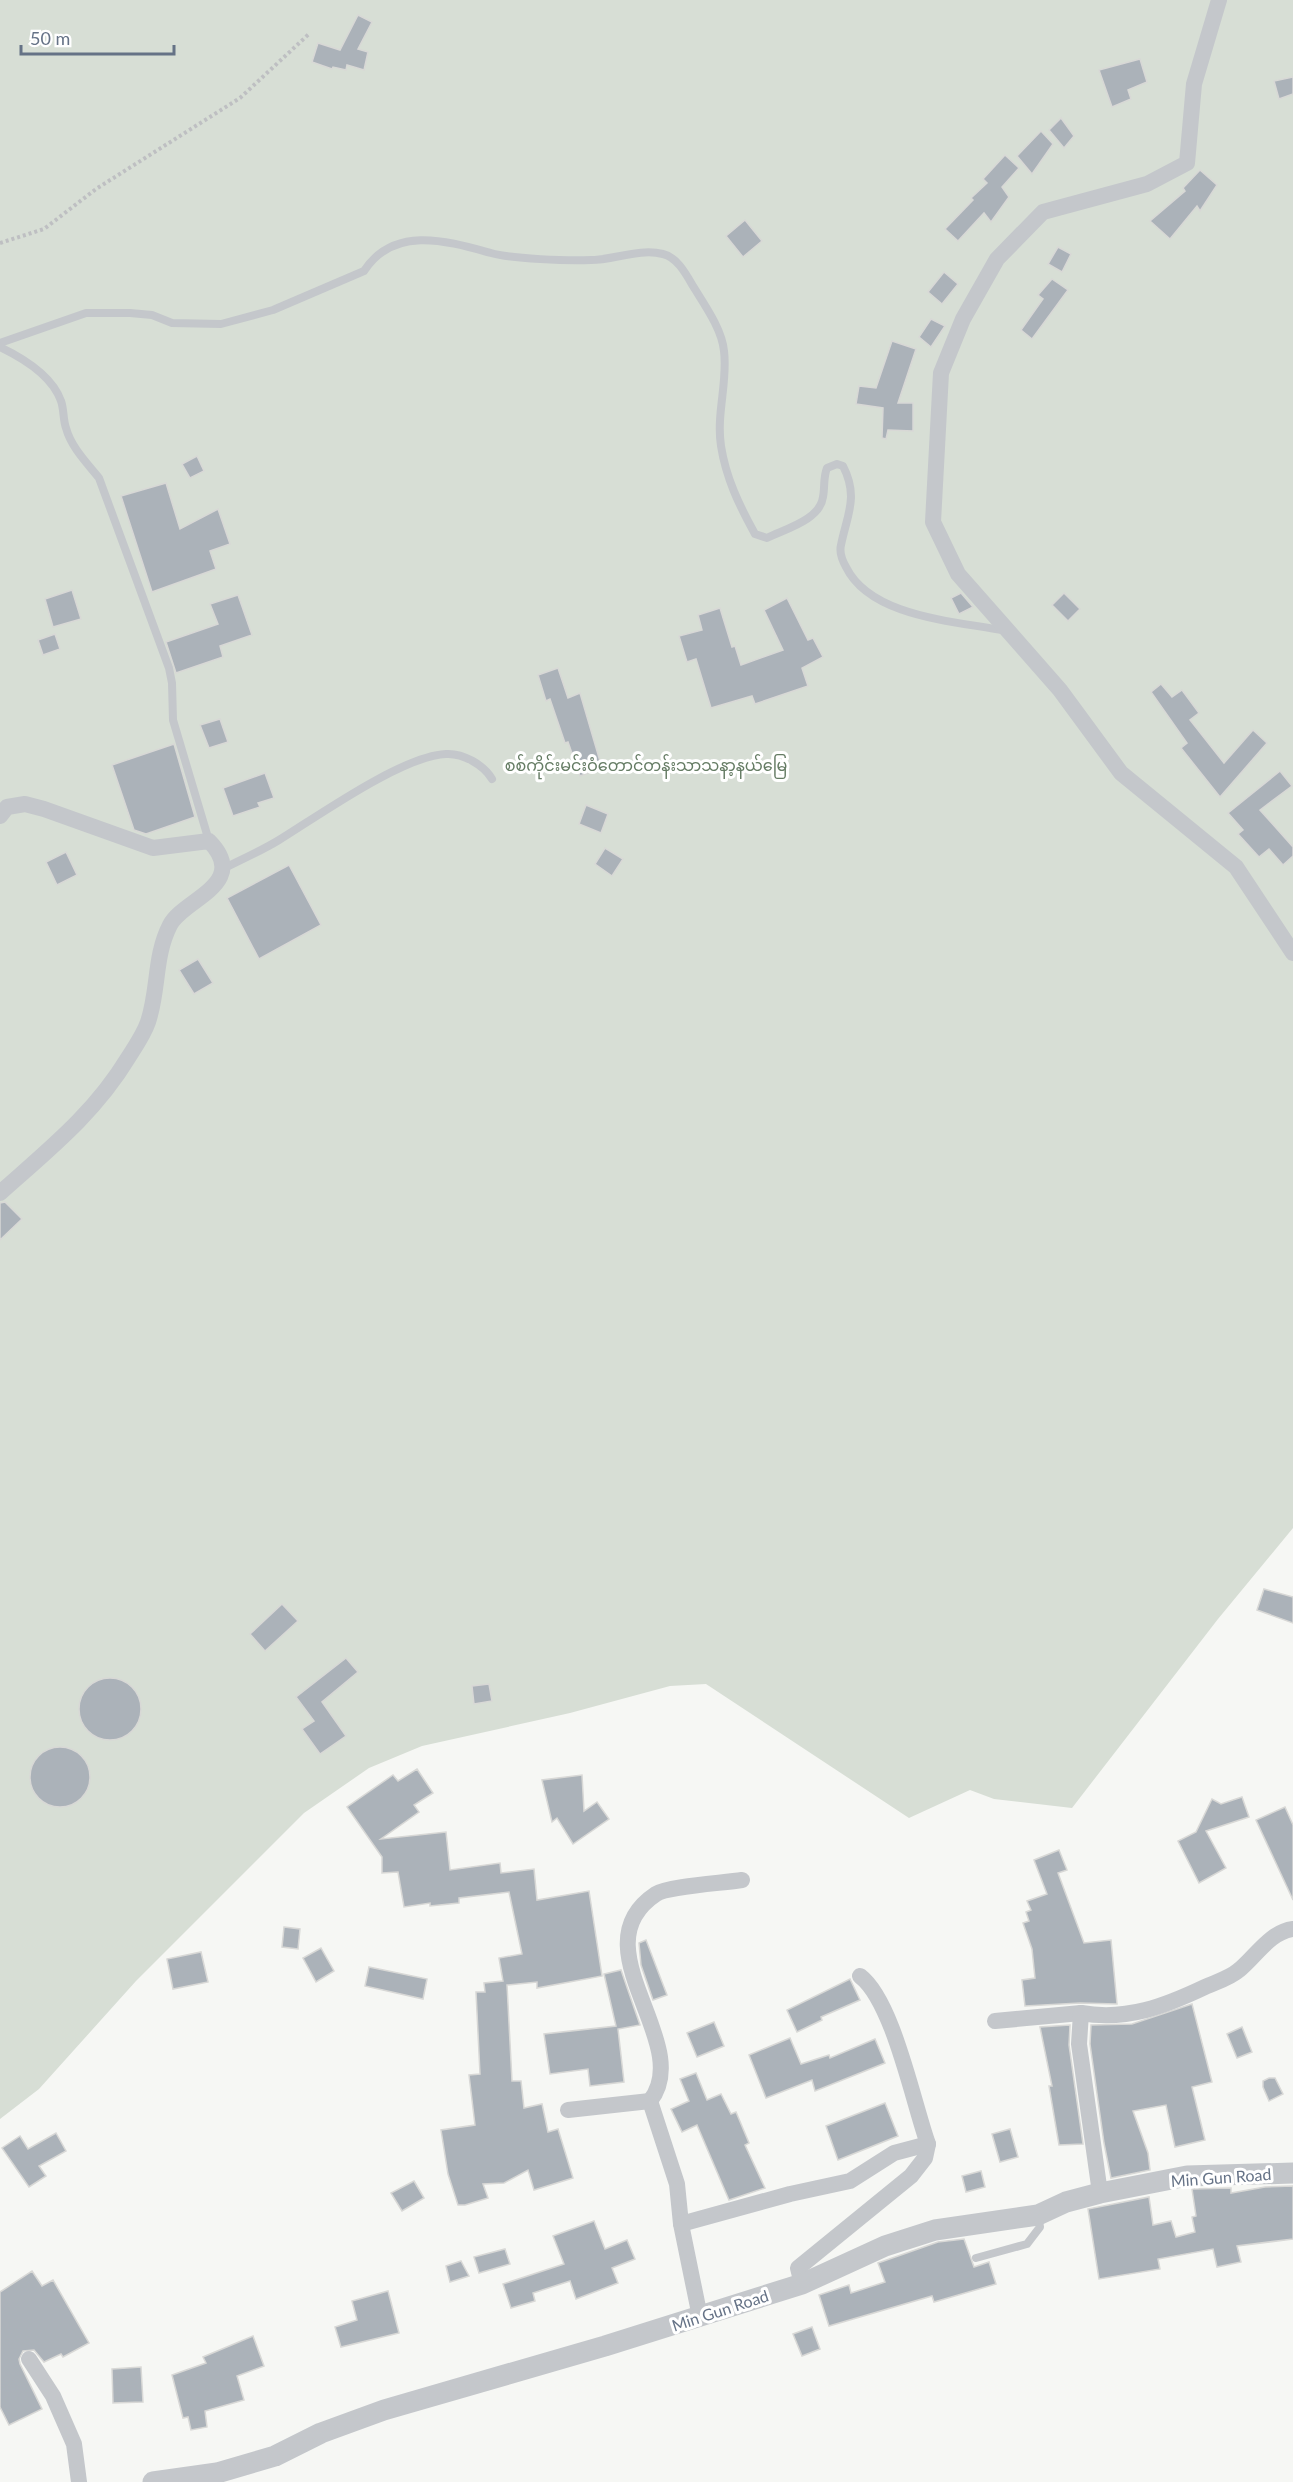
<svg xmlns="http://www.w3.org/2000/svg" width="1293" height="2482" font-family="Lato,'Noto Sans Myanmar',sans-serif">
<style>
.green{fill:#d7ded5}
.building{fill:#abb2b9;stroke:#d8d8d6;stroke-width:1.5}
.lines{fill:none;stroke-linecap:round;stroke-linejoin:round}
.path{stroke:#bebfc2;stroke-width:4;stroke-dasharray:3 3;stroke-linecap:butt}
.service{stroke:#c4c7cb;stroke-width:8}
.minor{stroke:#c4c7cb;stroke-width:16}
.tertiary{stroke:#c4c7cb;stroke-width:21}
.labels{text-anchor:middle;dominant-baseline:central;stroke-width:6;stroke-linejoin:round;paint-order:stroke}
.park-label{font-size:16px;fill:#657c64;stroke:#fff}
.street-label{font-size:16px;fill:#657286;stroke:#fff}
</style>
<rect width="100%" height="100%" fill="#f6f7f4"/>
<path class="green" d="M0 0H1293V1528L1218 1619 1072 1808 994 1799 970 1790 909 1818 706 1684 670 1686 570 1713 422 1746 369 1768 304 1813 136 1981 39 2089 0 2119Z"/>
<g class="building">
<path d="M358 15 372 22 358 49 368 52 364 70 347 65 346 70 333 67 332 69 312 62 318 43 340 50Z"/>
<path d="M1140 59 1147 82 1128 90 1131 99 1112 107 1099 70Z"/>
<path d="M1293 77V94L1279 99 1274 81Z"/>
<path d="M1061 118 1074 136 1064 148 1049 130Z"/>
<path d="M1041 131 1053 144 1032 174 1017 156Z"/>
<path d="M1005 155 1019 168 1002 187 1009 197 991 222 984 213 958 241 945 229 973 200 971 198 987 183 983 179Z"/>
<path d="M1200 170 1217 185 1200 211 1197 206 1170 239 1150 221 1185 191 1183 188Z"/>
<path d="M745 220 762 241 743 257 726 236Z"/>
<path d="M1058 247 1071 254 1062 272 1048 264Z"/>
<path d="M944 272 958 284 942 304 928 292Z"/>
<path d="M1052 279 1068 290 1032 339 1021 330 1043 299 1038 295Z"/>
<path d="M931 319 945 326 931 347 919 337Z"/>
<path d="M892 341 916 349 898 403H913V431L888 430 886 439 882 438 883 408 856 404 859 386 876 388Z"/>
<path d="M197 456 204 471 190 478 182 464Z"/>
<path d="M166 483 180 529 218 509 230 544 210 551 216 569 152 592 121 496Z"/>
<path d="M72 590 81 619 53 627 45 599Z"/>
<path d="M961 593 973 607 959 614 951 598Z"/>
<path d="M1064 593 1080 609 1068 621 1052 605Z"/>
<path d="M238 595 252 635 220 646 223 657 176 673 166 642 218 624 210 604Z"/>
<path d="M787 598 808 640 813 638 823 657 802 668 808 686 755 704 752 696 711 708 696 659 687 662 679 636 702 630 698 615 720 608 732 647 735 646 741 665 783 650 764 610Z"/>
<path d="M55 634 60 649 43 655 38 640Z"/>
<path d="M558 668 568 698 580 693 602 768 580 776 568 742 565 743 550 699 546 701 538 675Z"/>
<path d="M1161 684 1172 697 1182 690 1199 713 1190 720 1224 763 1253 730 1267 743 1220 797 1181 748 1187 743 1151 692Z"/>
<path d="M220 719 228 742 209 748 200 725Z"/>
<path d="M174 744 195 817 146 834 134 830 112 765Z"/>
<path d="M1280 771 1292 786 1260 810 1293 847V856L1283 865 1269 849 1259 857 1238 834 1243 830 1228 813Z"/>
<path d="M265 773 274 798 258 803 260 807 233 816 223 788Z"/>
<path d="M586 805 608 814 601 833 579 824Z"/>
<path d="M605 848 623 859 612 876 595 864Z"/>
<path d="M66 852 77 875 57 885 46 862Z"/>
<path d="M289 865 321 925 259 959 227 898Z"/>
<path d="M198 959 213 983 194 994 179 970Z"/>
<path d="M5 1202 22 1219 0 1240V1203Z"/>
<path d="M1264 1589 1293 1597V1623L1257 1610Z"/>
<path d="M282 1604 298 1621 265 1651 250 1634Z"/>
<path d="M346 1658 358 1672 322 1702 346 1736 320 1754 302 1729 314 1721 296 1697Z"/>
<circle cx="110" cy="1709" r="31"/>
<path d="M489 1684 492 1701 474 1704 472 1686Z"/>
<circle cx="60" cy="1777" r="30"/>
<path d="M417 1769 433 1793 414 1805 419 1812 381 1839 446 1832 450 1870 500 1863 501 1873 534 1869 537 1900 589 1891 602 1976 537 1988V1982L507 1985 512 2081H521L524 2108 542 2104 548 2132 558 2129 573 2178 534 2190 528 2170 504 2183 483 2184 488 2198 465 2205H458L448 2174 441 2130 475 2125 469 2075 480 2074 476 1992H485L484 1983 503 1981 499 1958 522 1954 509 1892 459 1898V1903L430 1906V1903L404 1907 398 1872 382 1873V1857L347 1807 393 1775 398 1781Z"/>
<path d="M582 1775 584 1811 597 1802 609 1819 573 1844 557 1818 552 1822 542 1780Z"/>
<path d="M1242 1797 1249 1817 1206 1831 1226 1868 1199 1883 1178 1841 1196 1832 1212 1799 1221 1804Z"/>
<path d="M1285 1807 1293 1825V1900L1256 1820Z"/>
<path d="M1059 1850 1067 1870 1058 1873 1084 1943 1111 1940 1117 2004 1080 2003 1025 2006 1022 1980 1035 1978 1032 1949 1023 1923 1029 1921 1026 1912 1031 1910 1027 1901 1047 1894 1034 1860Z"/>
<path d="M284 1927 300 1929 298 1949 282 1947Z"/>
<path d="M646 1940 667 1995 653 2000 641 1965 639 1943Z"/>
<path d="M321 1948 334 1971 316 1982 303 1958Z"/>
<path d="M201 1952 208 1982 173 1989 167 1959Z"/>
<path d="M369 1967 427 1979 423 1999 365 1986Z"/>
<path d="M621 1970 640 2025 618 2029 624 2082 590 2086 588 2069 550 2074 544 2034 616 2026 604 1974Z"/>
<path d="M850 1979 860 2000 821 2017 822 2020 797 2032 787 2010Z"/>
<path d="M1192 2004 1212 2082 1192 2087 1205 2140 1175 2147 1166 2105 1133 2111 1148 2153 1150 2170 1111 2178 1104 2143 1090 2044 1091 2025 1132 2024Z"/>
<path d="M714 2022 724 2046 697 2057 687 2033Z"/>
<path d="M1070 2025 1069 2045 1083 2144 1059 2145 1049 2086H1052L1040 2027Z"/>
<path d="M1242 2027 1252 2052 1237 2058 1227 2034Z"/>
<path d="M790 2038 801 2064 829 2055 830 2058 875 2039 885 2063 815 2091 812 2080 766 2098 749 2055Z"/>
<path d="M696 2073 707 2100 721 2094 731 2114 736 2112 749 2143 745 2145 765 2188 729 2200 697 2125 682 2132 671 2109 689 2101 680 2079Z"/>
<path d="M1269 2078H1275L1283 2094 1269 2101 1263 2087V2081Z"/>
<path d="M885 2103 898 2136 838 2160 826 2126Z"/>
<path d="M1010 2129 1018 2157 1000 2162 992 2134Z"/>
<path d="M56 2133 66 2151 39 2166 46 2176 29 2187 2 2148 20 2136 28 2149Z"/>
<path d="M981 2171 985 2187 966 2192 962 2176Z"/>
<path d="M414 2181 424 2198 402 2211 391 2193Z"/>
<path d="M1293 2186V2239L1237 2246 1241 2262 1217 2267 1213 2249 1158 2259 1160 2269 1099 2279 1088 2209 1149 2197 1153 2225 1171 2221 1176 2237 1195 2232 1192 2217 1196 2216 1192 2189 1231 2188V2193L1265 2187Z"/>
<path d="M594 2221 605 2249 627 2240 635 2259 612 2268 618 2283 576 2299 570 2281 533 2293 535 2301 511 2308 503 2284 564 2264 553 2236Z"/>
<path d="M964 2239 974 2267 989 2262 996 2284 934 2302 932 2296 829 2326 819 2295 849 2285 851 2293 885 2282 878 2263 938 2242Z"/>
<path d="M505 2249 510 2264 479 2273 474 2257Z"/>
<path d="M461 2261 469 2276 450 2282 446 2266Z"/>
<path d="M32 2271 42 2286 53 2280 89 2343 63 2357 61 2354 44 2362 34 2350 23 2351 19 2359 20 2364 42 2409 9 2425 0 2407V2292Z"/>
<path d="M388 2291 399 2333 341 2347 335 2327 357 2320 352 2301Z"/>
<path d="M812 2327 820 2349 802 2356 793 2334Z"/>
<path d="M253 2336 264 2366 237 2376 244 2400 205 2411 207 2427 191 2430 188 2417 183 2418 172 2375 206 2363 203 2357Z"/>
<path d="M141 2367 143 2402 113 2403 112 2369Z"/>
</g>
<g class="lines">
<path class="path" d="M0 243 44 229 96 189 240 98 310 33"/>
<g class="service">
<path d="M0 343 86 313H130L152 315 172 323 221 324 273 310 364 271C394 225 447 241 491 253 512 259 568 261 591 260 614 260 639 248 663 254 677 257 686 274 693 286 704 304 722 329 724 351 728 382 716 414 721 446 726 478 739 505 755 534L767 538C785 529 820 520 823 497 825 487 823 478 827 468L837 464 843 466C859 497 847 515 841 545 839 553 842 560 846 567 871 618 957 621 1006 631"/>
<path d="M0 347C23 358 52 375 61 401 64 409 63 420 66 428 71 447 87 463 99 478L169 668 172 683 173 720 209 841"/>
<path d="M222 869C241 860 261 851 279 840 318 816 402 756 446 754 463 753 484 765 492 779"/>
<path d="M976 2258 1027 2244 1040 2227 1038 2215"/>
</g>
<g class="minor">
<path d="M1219 0 1194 84 1187 163 1147 184 1043 212 997 259 963 319 941 373 933 522 958 574 1060 690 1121 773 1236 867 1293 953"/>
<path d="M0 816 7 807 25 804 44 809 153 848 209 841C251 884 183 899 170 925 154 956 159 989 148 1022 144 1034 135 1047 128 1058 94 1114 48 1150 0 1193"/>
<path d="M995 2021 1081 2013"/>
<path d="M650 2101C696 2043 576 1947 656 1894 668 1886 724 1883 742 1880"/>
<path d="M568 2110 650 2101 677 2184 681 2224 700 2317"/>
<path d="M1100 2193 1079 2044 1081 2013C1127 2021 1165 2006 1205 1987 1216 1982 1230 1978 1239 1970 1256 1956 1270 1932 1293 1929"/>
<path d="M681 2224 790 2194 850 2181 894 2153 928 2144"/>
<path d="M802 2284 798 2268 911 2176 925 2158 928 2144C913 2102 893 2001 860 1976"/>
<path d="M29 2359 53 2396 74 2444 79 2482"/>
</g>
<path class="tertiary" d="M153 2482 217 2473 275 2456 321 2433 384 2410 605 2346 802 2284 885 2246 935 2230 1038 2215 1066 2202 1100 2193 1187 2176 1293 2173"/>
</g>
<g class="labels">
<g class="park-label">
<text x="646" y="764">စစ်ကိုင်းမင်းဝံတောင်တန်းသာသနာ့နယ်မြေ</text>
</g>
<g class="street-label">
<text transform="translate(1221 2177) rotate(-4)">Min Gun Road</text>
<text transform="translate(720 2310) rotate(-18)">Min Gun Road</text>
</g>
</g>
<path d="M21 45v9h153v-9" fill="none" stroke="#657286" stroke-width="3"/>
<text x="30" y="45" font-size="18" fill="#657286" stroke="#ffffff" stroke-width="4.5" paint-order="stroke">50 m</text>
</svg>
